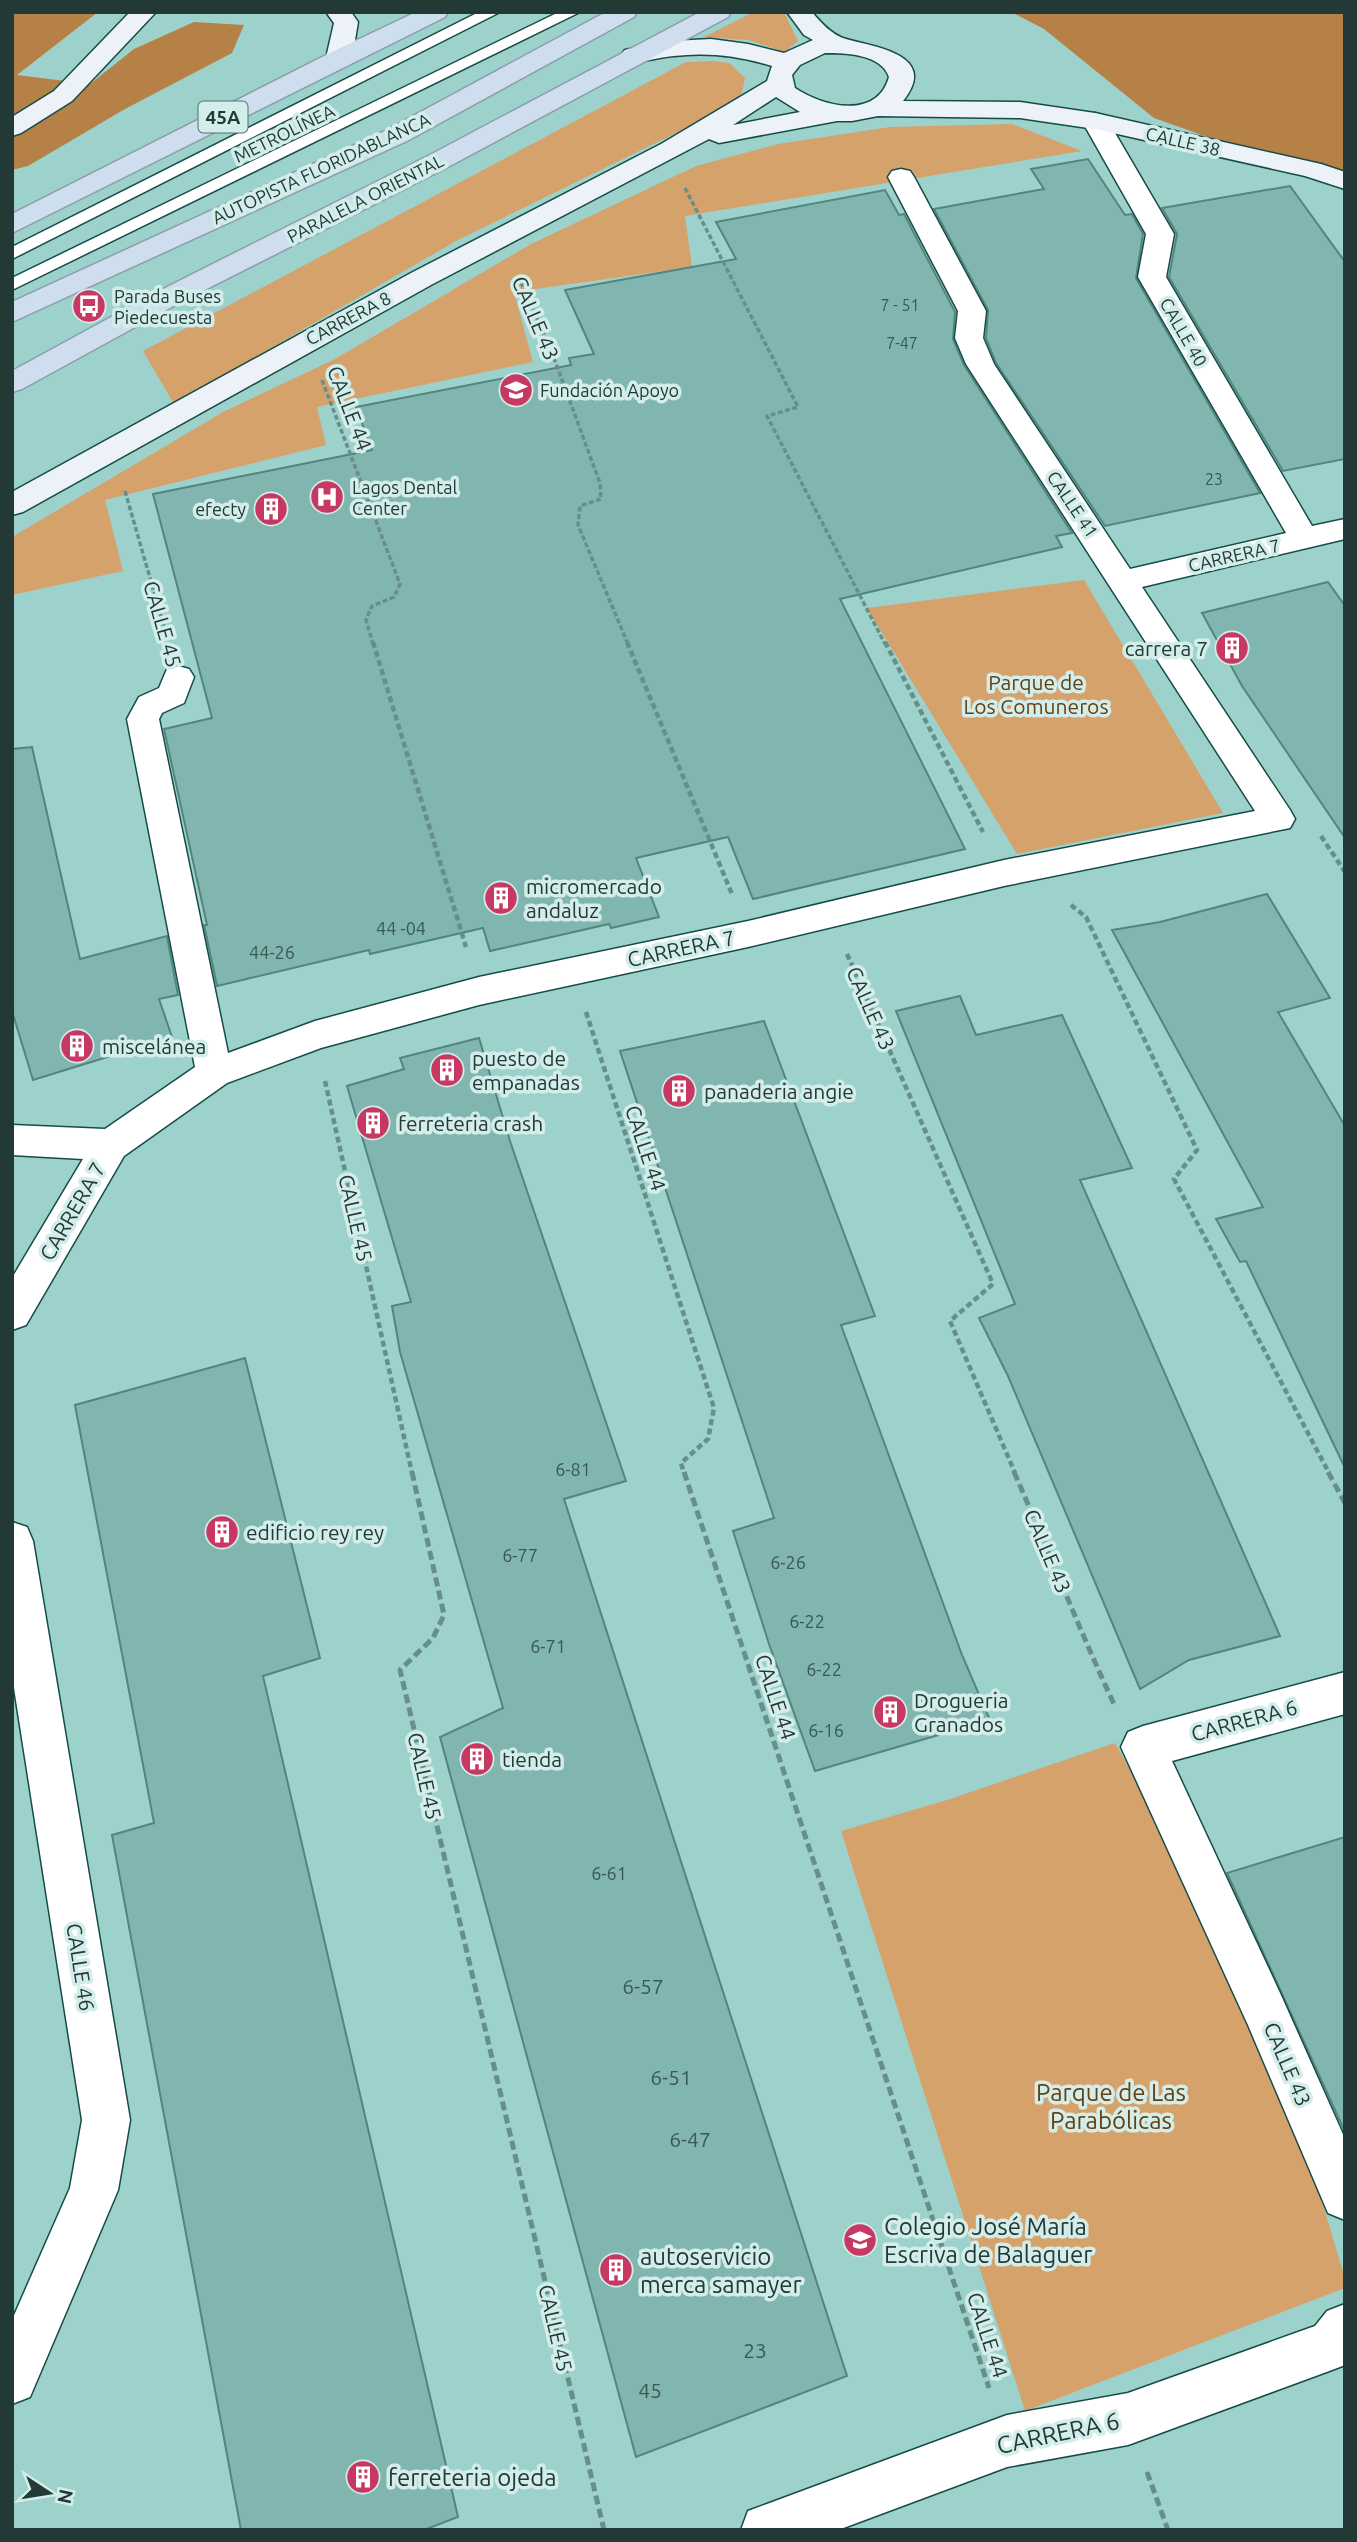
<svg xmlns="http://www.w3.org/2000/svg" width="1357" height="2542" font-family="Ubuntu,sans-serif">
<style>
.green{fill:#d5a26c}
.forest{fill:#b68146}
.building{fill:#81b6b0;stroke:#528580;stroke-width:2}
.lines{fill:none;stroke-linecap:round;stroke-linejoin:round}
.service-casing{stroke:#164c47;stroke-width:3}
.minor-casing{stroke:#164c47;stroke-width:3}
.secondary-casing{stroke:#164c47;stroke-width:3}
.trunk-casing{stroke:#8a9eaa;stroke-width:3}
.path-far2{stroke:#678e8a;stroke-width:3.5;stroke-dasharray:5 2.5;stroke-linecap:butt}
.path-far1{stroke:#678e8a;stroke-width:4.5;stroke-dasharray:6 3.5;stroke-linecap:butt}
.path{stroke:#678e8a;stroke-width:5;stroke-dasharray:9 4.5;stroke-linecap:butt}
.service{fill:#fff;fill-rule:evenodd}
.minor{fill:#fff;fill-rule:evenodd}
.secondary{fill:#ecf2f8;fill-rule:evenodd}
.trunk{fill:#cedeee;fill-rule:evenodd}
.labels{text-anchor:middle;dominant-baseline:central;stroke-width:7;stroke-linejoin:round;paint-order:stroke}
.far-number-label{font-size:16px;fill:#3a5854}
.far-street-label{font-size:18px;fill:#233936;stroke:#d3edea}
.far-poi-label{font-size:18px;fill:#233936;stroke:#d3edea;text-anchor:start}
.number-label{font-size:18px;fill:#3a5854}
.shield{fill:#d3edea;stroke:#586f6c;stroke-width:2}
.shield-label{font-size:19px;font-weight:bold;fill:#233936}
.street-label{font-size:21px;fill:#233936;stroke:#d3edea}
.poi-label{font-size:21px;fill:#233936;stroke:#d3edea;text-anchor:start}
.park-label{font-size:21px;fill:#654012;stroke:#d3edea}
.near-number-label{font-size:21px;fill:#3a5854}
.near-park-label{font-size:24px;fill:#654012;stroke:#d3edea}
.near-poi-label{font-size:24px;fill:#233936;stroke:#d3edea;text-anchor:start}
.near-street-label{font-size:24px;fill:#233936;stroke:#d3edea}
</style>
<rect width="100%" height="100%" fill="#9dd2cc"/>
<g class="green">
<path d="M754 12H784L798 41 785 52 748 40 704 37Z"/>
<path d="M713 61 729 63 745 78 742 93 727 108 456 241 174 404 143 351 686 62Z"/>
<path d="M1012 124 1082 151 685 216 692 267 514 292 533 362 317 407 326 445 105 500 123 571 12 595V537L223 412 335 359 531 244 696 166 778 144 890 127Z"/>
<path d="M1084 580 1223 813 1017 854 867 608Z"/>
<path d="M1115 1743 1264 2009 1345 2278V2288L1025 2411 841 1831 947 1800Z"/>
</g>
<g class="forest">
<path d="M12 12H98L17 75 90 84 134 49 194 22 244 25 232 53 125 109 28 166 12 170Z"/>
<path d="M1011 12H1345V186L1154 118 1044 29Z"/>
</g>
<g class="building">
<path d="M1088 159 1125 215 1132 214 1143 234 1136 278 1260 493 1105 526 996 363 986 338 988 310 934 209 1044 189 1031 169Z"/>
<path d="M1290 186 1345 262V459L1283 471 1169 277 1177 234 1162 208Z"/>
<path d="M885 190 899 215 904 214 955 312 953 339 964 365 1072 533 1056 536 1062 547 840 599 965 849 753 899 728 837 636 858 659 917 611 928 609 924 490 951 483 928 370 954 369 950 217 986 204 925H207L164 729 212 718 153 494 372 450 356 407 571 365 569 358 594 354 565 290 736 259 716 222Z"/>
<path d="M1328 582 1345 606V838L1242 686 1202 613Z"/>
<path d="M32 747 80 959 167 936 178 995 159 999 172 1037 33 1080 12 1011V749Z"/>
<path d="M1267 894 1330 998 1278 1012 1345 1126V1468L1246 1261 1240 1262 1216 1219 1263 1207 1112 930 1160 922Z"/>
<path d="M960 996 976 1035 1062 1015 1132 1168 1080 1180 1280 1636 1189 1660 1140 1689 1008 1376 979 1318 1015 1304 896 1011Z"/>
<path d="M764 1021 875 1316 841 1325 962 1655 990 1720 815 1771 769 1644 733 1531 774 1518 620 1051Z"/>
<path d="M479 1038 510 1141 626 1481 564 1499 847 2376 636 2457 440 1737 503 1708 400 1352 392 1306 411 1302 347 1086 404 1069 400 1058Z"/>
<path d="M245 1358 320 1658 263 1676 458 2517 424 2530H241L112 1835 154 1823 75 1405Z"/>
<path d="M1345 1837V2132L1227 1873Z"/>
</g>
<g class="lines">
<g class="service-casing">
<g id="service">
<path d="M479 12H500L12 259V247Z"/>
<path d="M559 12H580L12 290V278Z"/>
</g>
</g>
<g class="minor-casing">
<g id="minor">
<path d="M1095 113 1104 116 1108 121 1174 234 1166 277 1312 526 1345 519V539L1142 587 1290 810 1295 819 1290 828 1004 886 748 947 479 1005 321 1048 227 1083 124 1156 26 1325 12 1330V1278L83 1159 12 1155V1125L105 1129 195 1067 127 719 139 697 159 688 167 669 178 666 189 669 194 677 184 703 162 713 159 719 228 1053 315 1021 479 977 748 921 1004 860 1255 811 966 364 955 338 958 311 888 177 892 171 901 169 910 171 914 177 986 311 983 338 994 364 1130 569 1286 533 1138 277 1146 234 1082 121 1086 116Z"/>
<path d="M12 1522 27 1527 33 1541 130 2120 118 2190 30 2397 12 2404V2320L70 2188 82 2120 12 1675Z"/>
<path d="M1345 1672V1714L1172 1761 1280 1993 1345 2139V2220L1328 2213 1248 2025 1121 1747 1128 1732 1143 1726Z"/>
<path d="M1345 2304V2365L1332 2370 1128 2445 1007 2467 838 2530H741L748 2511 767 2504 1007 2415 1128 2393 1315 2326 1327 2311Z"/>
</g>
</g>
<g class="secondary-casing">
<g id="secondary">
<path d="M130 12H156L72 101 21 133 12 136V117L54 91Z"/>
<path d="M326 12H351L358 22 352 58 348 63 339 66 330 63 326 58 334 23Z"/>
<path d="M787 12H812C821 23 832 35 846 39 875 47 940 55 903 101L1020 102 1095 113 1321 164 1345 172V189L1305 176 1095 129 1020 118 878 116 852 121H837L719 143 709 139 431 285 23 512 12 515V492L411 273 661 144 767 81 772 66C740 56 707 52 674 56 658 57 641 64 625 60L621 55 625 50 673 41 711 39 748 44 784 53 813 40 804 35ZM825 53C846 53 881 54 889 77 877 120 823 107 795 88L792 75 800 65ZM776 97 800 112 733 125Z"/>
</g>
</g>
<g class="trunk-casing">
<g id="trunk">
<path d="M416 12H448L445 17 12 233V214L330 53Z"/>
<path d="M606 12H637L634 17 407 141 12 322V302L389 129Z"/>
<path d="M700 12H731L728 17 446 168 179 303 22 389 12 392V371L159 291 428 156Z"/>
</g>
</g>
<g class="path-far2">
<path d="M685 188 798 407 767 416 885 644"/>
<path d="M518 275 551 350 600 483 601 499 580 506 578 525 628 644"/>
<path d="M322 380 400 584 394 597 372 606 366 620 373 644"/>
<path d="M125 491 167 637"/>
</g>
<g class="path-far1">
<path d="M373 642 466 947"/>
<path d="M627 642 732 894"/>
<path d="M885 642 983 832"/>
<path d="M1321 836 1345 872"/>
<path d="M1071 905 1086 917 1197 1150 1174 1179 1329 1473"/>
<path d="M847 954 993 1284 950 1321 1015 1473"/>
<path d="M586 1012 714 1408 708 1439 681 1463 684 1473"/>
<path d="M325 1081 412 1473"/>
</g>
<g class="path">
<path d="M412 1472 444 1615 433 1638 400 1670 604 2530"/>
<path d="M684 1472 989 2388"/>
<path d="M1014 1472C1048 1549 1078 1627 1114 1704"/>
<path d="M1328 1472 1345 1503"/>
<path d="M1147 2472 1168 2530"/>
</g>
<use href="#service" class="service"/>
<use href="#minor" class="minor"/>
<use href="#secondary" class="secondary"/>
<use href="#trunk" class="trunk"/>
</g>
<defs>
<g id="bus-disc" transform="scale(1.75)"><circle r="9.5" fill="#c73863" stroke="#d3edea"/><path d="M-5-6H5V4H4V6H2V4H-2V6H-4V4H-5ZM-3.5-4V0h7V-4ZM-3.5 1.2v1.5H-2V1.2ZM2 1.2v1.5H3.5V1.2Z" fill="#fff"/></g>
<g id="school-disc" transform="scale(1.75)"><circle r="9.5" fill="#c73863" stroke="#d3edea"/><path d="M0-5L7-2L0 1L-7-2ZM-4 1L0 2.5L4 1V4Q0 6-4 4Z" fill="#fff"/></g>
<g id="hospital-disc" transform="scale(1.75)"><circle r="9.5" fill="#c73863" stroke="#d3edea"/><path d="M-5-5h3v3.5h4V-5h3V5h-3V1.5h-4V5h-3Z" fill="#fff"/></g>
<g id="building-disc" transform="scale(1.75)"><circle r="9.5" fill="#c73863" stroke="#d3edea"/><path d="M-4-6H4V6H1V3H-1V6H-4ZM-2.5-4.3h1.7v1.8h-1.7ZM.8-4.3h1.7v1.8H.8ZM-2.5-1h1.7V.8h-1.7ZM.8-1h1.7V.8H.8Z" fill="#fff"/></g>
</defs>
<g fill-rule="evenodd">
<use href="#bus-disc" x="89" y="306"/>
<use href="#school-disc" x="516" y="390"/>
<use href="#hospital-disc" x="327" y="497"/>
<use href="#building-disc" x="271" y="509"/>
<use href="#building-disc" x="1232" y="648"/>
<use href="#building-disc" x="501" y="898"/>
<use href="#building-disc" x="77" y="1046"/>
<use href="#building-disc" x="447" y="1070"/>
<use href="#building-disc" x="679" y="1091"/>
<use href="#building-disc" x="373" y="1123"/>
<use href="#building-disc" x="222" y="1532"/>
<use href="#building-disc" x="890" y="1712"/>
<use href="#building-disc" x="477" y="1759"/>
<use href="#school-disc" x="860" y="2240"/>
<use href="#building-disc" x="616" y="2270"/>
<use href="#building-disc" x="363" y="2477"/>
</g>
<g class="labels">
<g class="far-number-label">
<text x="900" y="305">7 - 51</text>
<text x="902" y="343">7-47</text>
<text x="1214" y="479">23</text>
</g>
<g class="far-street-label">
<text transform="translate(284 133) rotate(-26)">METROLÍNEA</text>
<text transform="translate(1183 141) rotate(13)">CALLE 38</text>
<text transform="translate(321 168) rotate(-25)">AUTOPISTA FLORIDABLANCA</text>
<text transform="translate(365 198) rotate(-27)">PARALELA ORIENTAL</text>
<text transform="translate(348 318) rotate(-28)">CARRERA 8</text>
<text transform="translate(1184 332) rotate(60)">CALLE 40</text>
<text transform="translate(1073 504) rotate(56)">CALLE 41</text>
<text transform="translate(1234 555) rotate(-13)">CARRERA 7</text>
</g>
<g class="far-poi-label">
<text x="114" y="296">Parada Buses<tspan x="114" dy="21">Piedecuesta</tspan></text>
<text x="540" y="390">Fundación Apoyo</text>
<text x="352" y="487">Lagos Dental<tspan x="352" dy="21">Center</tspan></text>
<text x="246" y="509" text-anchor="end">efecty</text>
</g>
<g class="number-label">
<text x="401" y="928">44 -04</text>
<text x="272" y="952">44-26</text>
<text x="573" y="1469">6-81</text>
<text x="520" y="1555">6-77</text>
<text x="788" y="1562">6-26</text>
<text x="807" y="1621">6-22</text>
<text x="548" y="1646">6-71</text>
<text x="824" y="1669">6-22</text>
<text x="826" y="1730">6-16</text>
<text x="609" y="1873">6-61</text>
</g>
<rect class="shield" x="198.5" y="101.5" width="49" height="31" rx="5"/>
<g class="shield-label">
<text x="223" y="117">45A</text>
</g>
<g class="street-label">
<text transform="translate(536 318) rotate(67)">CALLE 43</text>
<text transform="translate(350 408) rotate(69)">CALLE 44</text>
<text transform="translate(163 624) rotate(74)">CALLE 45</text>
<text transform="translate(681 948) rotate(-12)">CARRERA 7</text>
<text transform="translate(871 1008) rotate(66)">CALLE 43</text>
<text transform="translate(646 1148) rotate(72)">CALLE 44</text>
<text transform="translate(72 1211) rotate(-60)">CARRERA 7</text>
<text transform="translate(356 1218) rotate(77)">CALLE 45</text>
<text transform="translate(1048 1551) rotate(67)">CALLE 43</text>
<text transform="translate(776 1697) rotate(72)">CALLE 44</text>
<text transform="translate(1244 1720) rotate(-15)">CARRERA 6</text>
<text transform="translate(425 1776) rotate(77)">CALLE 45</text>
<text transform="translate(81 1967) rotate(81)">CALLE 46</text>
<text transform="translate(1288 2064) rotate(67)">CALLE 43</text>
<text transform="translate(556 2328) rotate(77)">CALLE 45</text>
<text transform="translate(988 2335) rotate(72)">CALLE 44</text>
</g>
<g class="poi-label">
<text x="1208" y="648" text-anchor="end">carrera 7</text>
<text x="526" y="886">micromercado<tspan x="526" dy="24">andaluz</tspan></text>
<text x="102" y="1046">miscelánea</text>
<text x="472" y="1058">puesto de<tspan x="472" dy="24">empanadas</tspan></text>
<text x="704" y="1091">panaderia angie</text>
<text x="398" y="1123">ferreteria crash</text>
<text x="246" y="1532">edificio rey rey</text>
<text x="914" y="1700">Drogueria<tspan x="914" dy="24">Granados</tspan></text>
<text x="502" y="1759">tienda</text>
</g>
<g class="park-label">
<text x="1036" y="682">Parque de<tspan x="1036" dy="24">Los Comuneros</tspan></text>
</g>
<g class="near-number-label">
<text x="643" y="1986">6-57</text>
<text x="671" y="2077">6-51</text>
<text x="690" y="2139">6-47</text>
<text x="755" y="2350">23</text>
<text x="650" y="2390">45</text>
</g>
<g class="near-park-label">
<text x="1111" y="2092">Parque de Las<tspan x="1111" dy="28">Parabólicas</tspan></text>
</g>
<g class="near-poi-label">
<text x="884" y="2226">Colegio José María<tspan x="884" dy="28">Escriva de Balaguer</tspan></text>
<text x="640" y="2256">autoservicio<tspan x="640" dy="28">merca samayer</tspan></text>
<text x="388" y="2477">ferreteria ojeda</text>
</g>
<g class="near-street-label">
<text transform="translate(1058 2433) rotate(-12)">CARRERA 6</text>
</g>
</g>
<rect width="1357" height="2542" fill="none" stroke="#233936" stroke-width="28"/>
<g transform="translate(49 2493) rotate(102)" stroke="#d3edea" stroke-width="5" paint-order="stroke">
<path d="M0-5L12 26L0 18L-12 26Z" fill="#233936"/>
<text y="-10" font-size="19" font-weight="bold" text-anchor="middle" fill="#233936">N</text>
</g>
</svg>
